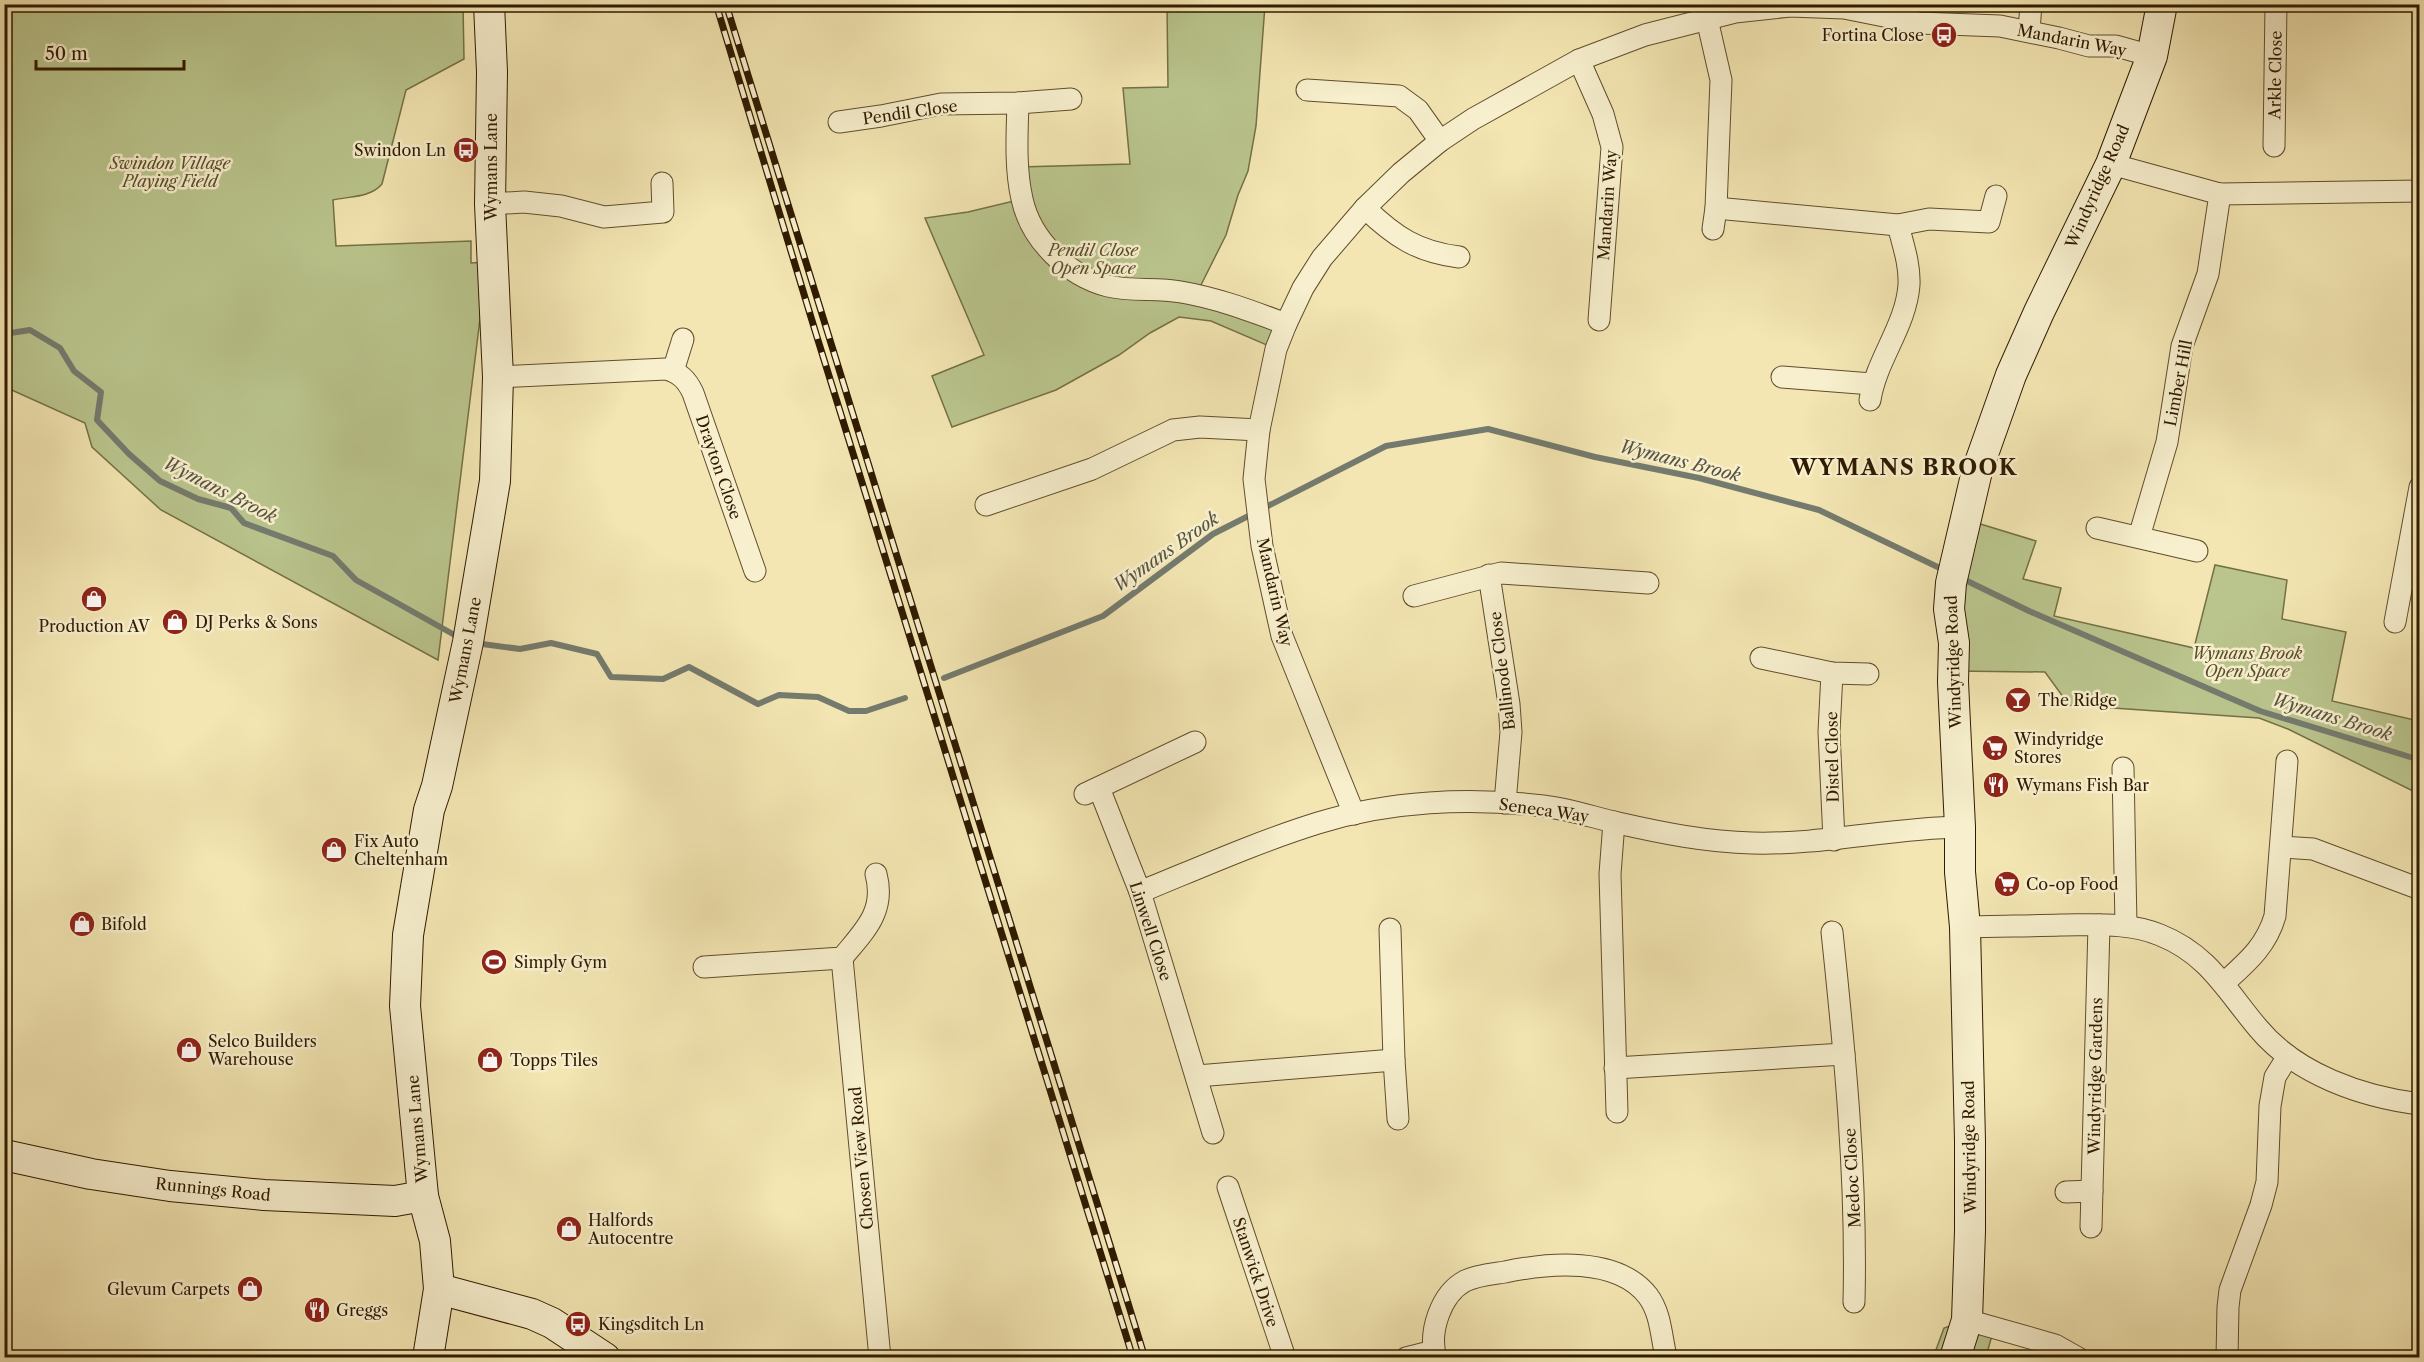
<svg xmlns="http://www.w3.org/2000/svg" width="2424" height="1362" font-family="'Libre Caslon Text',serif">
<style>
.green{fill:#bac58d;stroke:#757046;stroke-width:1.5}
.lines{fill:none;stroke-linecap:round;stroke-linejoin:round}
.stream{stroke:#747b6e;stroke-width:6}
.street-casing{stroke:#614d2c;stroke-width:23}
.secondary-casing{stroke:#301a00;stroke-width:32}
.street{stroke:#f7efcd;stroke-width:21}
.secondary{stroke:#f7efcd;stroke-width:30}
.rail-casing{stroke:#301a00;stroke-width:7}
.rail{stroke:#f7efcd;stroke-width:4.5;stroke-dasharray:14;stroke-linecap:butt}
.labels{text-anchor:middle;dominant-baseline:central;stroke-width:5;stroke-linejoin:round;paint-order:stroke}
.poi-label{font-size:16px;fill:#301a00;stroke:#f7efcd;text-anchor:start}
.street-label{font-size:16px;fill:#301a00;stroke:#f7efcd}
.park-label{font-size:16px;font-style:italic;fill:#594d2a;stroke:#f7efcd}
.water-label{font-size:18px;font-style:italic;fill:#585340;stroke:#f7efcd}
.district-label{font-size:22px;font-weight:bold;letter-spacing:1.5px;fill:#301a00;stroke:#f7efcd}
</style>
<rect width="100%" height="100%" fill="#f3e6b2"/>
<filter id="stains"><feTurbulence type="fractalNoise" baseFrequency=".00333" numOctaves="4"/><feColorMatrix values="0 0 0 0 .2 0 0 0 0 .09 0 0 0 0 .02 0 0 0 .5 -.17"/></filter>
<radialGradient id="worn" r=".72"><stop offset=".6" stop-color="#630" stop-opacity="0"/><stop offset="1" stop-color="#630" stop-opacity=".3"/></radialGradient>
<g class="green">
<path d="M5 5H463L464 59 406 90 382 184C370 198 350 196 333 200L336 246 471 241V263L487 262 438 660 161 510 92 447 85 423 5 387Z"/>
<path d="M1167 5H1265L1256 126 1248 171 1238 195 1226 235 1196 295 1286 324 1276 349 1211 321 1179 317 1150 333 1119 355 1056 390 952 427 932 376 984 355 925 218 968 212 1022 199 1019 167 1130 164 1123 88 1168 87Z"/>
<path d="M1964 519 2036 541 2023 579 2061 588 2054 616 2194 648 2215 565 2287 580 2282 619 2346 632 2332 701 2419 721V794L2288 729 2259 718 2069 705 2045 672 1955 671Z"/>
<path d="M1967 1320 1994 1328 1986 1357 1933 1358 1944 1328Z"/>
</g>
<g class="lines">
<g class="stream">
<path d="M4 334 30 330 60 348 74 371 101 392 97 420 129 454 160 481 198 499 231 508 244 523 333 556 356 580 460 638"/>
<path d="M1961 578 2029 611 2260 711 2420 760"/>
<path d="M475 643 520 649 551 643 597 654 611 677 663 679 689 667 758 704 779 695 818 697 849 711H866L905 698"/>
<path d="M944 678 1103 616 1213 534 1386 446 1488 429 1595 457 1699 478 1819 510 1946 571"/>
</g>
<g class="street-casing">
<g id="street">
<path d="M1707 19 1721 80 1716 208 1713 229"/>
<path d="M2029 31 2031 4"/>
<path d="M1579 60 1603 114 1612 147 1599 320"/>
<path d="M1307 90 1399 96 1418 110 1440 141"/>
<path d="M1018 103C1017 135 1015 168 1022 199 1031 240 1067 275 1108 286 1132 292 1157 287 1181 292 1217 298 1251 311 1286 324"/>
<path d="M839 122 881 116 941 104 1018 103 1071 99"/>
<path d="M2274 146 2276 4"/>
<path d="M2111 164 2220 194 2420 191"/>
<path d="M490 204 524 202 561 206 604 217 663 212 662 183"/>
<path d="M1365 208C1395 237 1418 252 1459 257"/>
<path d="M1716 208 1898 225 1929 219 1989 222 1996 196"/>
<path d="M673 371 683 339"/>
<path d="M498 377 666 369C680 373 687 380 693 393L755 571"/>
<path d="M1782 377 1872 384"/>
<path d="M1870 400C1876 360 1906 326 1909 285 1910 264 1903 245 1898 225"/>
<path d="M986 505 1092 469 1173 430 1200 427 1259 430"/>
<path d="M2097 528 2197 551"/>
<path d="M2139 537 2167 442 2182 346 2208 274 2220 194"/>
<path d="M1489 575 1509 704 1511 732 1505 803"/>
<path d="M1414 596 1501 573 1648 583"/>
<path d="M2395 622 2420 487"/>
<path d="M1761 658 1832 673 1868 674"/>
<path d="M1832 673 1829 732 1834 840"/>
<path d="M2123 768 2126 926"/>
<path d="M1099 788 1140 892 1213 1133"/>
<path d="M1085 794 1195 742"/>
<path d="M1354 814 1282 636 1262 546 1254 479 1259 430 1276 349 1286 324 1303 288 1322 258 1365 208 1401 173 1440 141 1473 119 1579 60 1645 35 1735 12 1790 6 1844 8 1919 23 2000 26 2059 38 2089 46H2116L2152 56"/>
<path d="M1614 822 1610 874 1617 1112"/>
<path d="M2281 847 2313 849 2420 889"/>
<path d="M1140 892C1199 868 1257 842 1318 823 1389 801 1469 797 1543 806 1569 809 1592 817 1618 823 1662 833 1707 842 1752 843 1822 845 1891 828 1960 827"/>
<path d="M1965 927C1997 926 2029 926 2061 925 2094 925 2129 922 2160 935 2208 954 2226 990 2258 1028 2296 1074 2362 1097 2420 1104"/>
<path d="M1390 929 1394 1060 1398 1119"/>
<path d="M1832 932C1845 1055 1857 1178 1854 1302"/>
<path d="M842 958 880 1358"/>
<path d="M704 967 842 958C864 931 886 912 876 874"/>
<path d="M2224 983C2246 963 2266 947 2275 916L2287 761"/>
<path d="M1615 1068 1844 1054"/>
<path d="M1197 1076 1394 1060"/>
<path d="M1228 1187 1285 1358"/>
<path d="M2066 1192 2092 1191"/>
<path d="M2091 1227 2099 925"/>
<path d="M1967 1320 2055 1345 2078 1358"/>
<path d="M1406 1358 1434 1351"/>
<path d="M1436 1358C1428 1332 1441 1294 1465 1281 1477 1275 1492 1274 1505 1272 1548 1263 1617 1256 1648 1296 1660 1312 1661 1333 1665 1352"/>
<path d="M2227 1358 2228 1307 2230 1290 2261 1205 2267 1182 2270 1106 2275 1077 2288 1056"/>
</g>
</g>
<g class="secondary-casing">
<g id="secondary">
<path d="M4 1155 91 1174 170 1186 264 1195 395 1201 423 1196"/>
<path d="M439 1289 532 1314 552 1323 605 1358"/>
<path d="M428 1358 439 1289 435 1241 423 1196 405 1006 408 935 429 810 437 786 468 642 495 481 498 377 490 204 492 72 489 4"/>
<path d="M1955 1358 1967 1320 1970 1231V1141L1965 927 1960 872V827L1953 682 1954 643 1949 609 1951 583 1977 471 2011 375 2039 312 2111 164 2152 56 2162 4"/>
</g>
</g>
<use href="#street" class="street"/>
<use href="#secondary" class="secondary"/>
<g class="rail-casing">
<g id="rail">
<path d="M716 4 817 337 1133 1358"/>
<path d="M726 4 1145 1358"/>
</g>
</g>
<use href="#rail" class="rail"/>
</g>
<defs>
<g id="bus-disc" transform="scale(1.35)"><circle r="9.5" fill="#8f2418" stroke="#f7efcd"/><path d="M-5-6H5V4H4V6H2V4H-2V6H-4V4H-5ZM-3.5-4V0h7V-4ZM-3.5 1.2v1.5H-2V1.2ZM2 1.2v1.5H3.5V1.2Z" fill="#fff"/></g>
<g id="shop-disc" transform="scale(1.35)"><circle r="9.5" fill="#8f2418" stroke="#f7efcd"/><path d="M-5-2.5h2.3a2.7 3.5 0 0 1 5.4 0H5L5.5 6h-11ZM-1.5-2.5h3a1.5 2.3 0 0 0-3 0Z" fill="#fff"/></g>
<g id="bar-disc" transform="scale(1.35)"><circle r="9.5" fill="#8f2418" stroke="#f7efcd"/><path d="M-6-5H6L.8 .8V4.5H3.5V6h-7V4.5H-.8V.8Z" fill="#fff"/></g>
<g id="supermarket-disc" transform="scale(1.35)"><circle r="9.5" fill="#8f2418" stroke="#f7efcd"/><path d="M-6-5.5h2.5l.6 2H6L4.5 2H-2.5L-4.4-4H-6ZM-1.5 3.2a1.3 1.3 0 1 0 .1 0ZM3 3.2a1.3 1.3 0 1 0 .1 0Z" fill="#fff"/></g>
<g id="restaurant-disc" transform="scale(1.35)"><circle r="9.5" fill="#8f2418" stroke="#f7efcd"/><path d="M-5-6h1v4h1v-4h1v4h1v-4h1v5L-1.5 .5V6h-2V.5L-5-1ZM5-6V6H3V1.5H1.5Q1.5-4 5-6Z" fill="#fff"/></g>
<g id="stadium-disc" transform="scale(1.35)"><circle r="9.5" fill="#8f2418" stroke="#f7efcd"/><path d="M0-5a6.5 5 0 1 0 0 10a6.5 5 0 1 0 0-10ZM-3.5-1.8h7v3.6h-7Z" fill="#fff"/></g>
</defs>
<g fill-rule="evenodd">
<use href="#bus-disc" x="1944" y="35"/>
<use href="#bus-disc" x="466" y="150"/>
<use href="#shop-disc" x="94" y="599"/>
<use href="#shop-disc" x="175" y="622"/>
<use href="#bar-disc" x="2018" y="700"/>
<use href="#supermarket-disc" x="1995" y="748"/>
<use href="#restaurant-disc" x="1996" y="785"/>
<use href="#shop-disc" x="334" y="850"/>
<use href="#supermarket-disc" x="2007" y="884"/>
<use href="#shop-disc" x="82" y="924"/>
<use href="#stadium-disc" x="494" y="962"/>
<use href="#shop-disc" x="189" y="1050"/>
<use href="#shop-disc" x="490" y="1060"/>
<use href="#shop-disc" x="569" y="1229"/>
<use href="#shop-disc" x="250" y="1289"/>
<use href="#restaurant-disc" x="317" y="1310"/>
<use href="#bus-disc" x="578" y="1324"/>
</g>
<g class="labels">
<g class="poi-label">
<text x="1924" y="35" text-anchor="end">Fortina Close</text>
<text x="446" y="150" text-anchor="end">Swindon Ln</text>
<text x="195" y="622">DJ Perks &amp; Sons</text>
<text x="94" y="626" text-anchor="middle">Production AV</text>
<text x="2038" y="700">The Ridge</text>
<text x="2014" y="739">Windyridge<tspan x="2014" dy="18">Stores</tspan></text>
<text x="2016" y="785">Wymans Fish Bar</text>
<text x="354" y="841">Fix Auto<tspan x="354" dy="18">Cheltenham</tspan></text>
<text x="2026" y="884">Co-op Food</text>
<text x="101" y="924">Bifold</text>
<text x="514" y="962">Simply Gym</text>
<text x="208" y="1041">Selco Builders<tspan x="208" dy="18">Warehouse</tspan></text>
<text x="510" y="1060">Topps Tiles</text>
<text x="588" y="1220">Halfords<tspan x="588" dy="18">Autocentre</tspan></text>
<text x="230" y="1289" text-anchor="end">Glevum Carpets</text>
<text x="336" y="1310">Greggs</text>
<text x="598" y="1324">Kingsditch Ln</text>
</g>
<g class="street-label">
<text transform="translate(2072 40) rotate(11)">Mandarin Way</text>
<text transform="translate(2275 75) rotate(-89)">Arkle Close</text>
<text transform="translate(910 112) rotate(-8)">Pendil Close</text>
<text transform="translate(491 167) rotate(-90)">Wymans Lane</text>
<text transform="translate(2097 186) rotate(-66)">Windyridge Road</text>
<text transform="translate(1607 205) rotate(-86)">Mandarin Way</text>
<text transform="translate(2178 383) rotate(-79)">Limber Hill</text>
<text transform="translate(719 467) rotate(71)">Drayton Close</text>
<text transform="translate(1275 592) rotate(77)">Mandarin Way</text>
<text transform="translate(465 650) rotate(-79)">Wymans Lane</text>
<text transform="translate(1953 662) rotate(-92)">Windyridge Road</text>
<text transform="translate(1502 671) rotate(-97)">Ballinode Close</text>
<text transform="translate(1832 757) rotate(-91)">Distel Close</text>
<text transform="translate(1544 810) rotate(8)">Seneca Way</text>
<text transform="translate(1151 931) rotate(72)">Linwell Close</text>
<text transform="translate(2095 1076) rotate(-89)">Windyridge Gardens</text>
<text transform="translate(417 1129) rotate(-95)">Wymans Lane</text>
<text transform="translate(1969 1147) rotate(-91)">Windyridge Road</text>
<text transform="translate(861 1158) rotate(-95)">Chosen View Road</text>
<text transform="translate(1852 1178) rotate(-93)">Medoc Close</text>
<text transform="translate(213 1189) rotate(6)">Runnings Road</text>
<text transform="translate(1256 1272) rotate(72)">Stanwick Drive</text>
</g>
<g class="park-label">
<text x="170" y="163">Swindon Village<tspan x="170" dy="18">Playing Field</tspan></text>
<text x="1093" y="250">Pendil Close<tspan x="1093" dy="18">Open Space</tspan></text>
<text x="2247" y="653">Wymans Brook<tspan x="2247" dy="18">Open Space</tspan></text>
</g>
<g class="water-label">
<text transform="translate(1680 461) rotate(14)">Wymans Brook</text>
<text transform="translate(220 490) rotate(27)">Wymans Brook</text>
<text transform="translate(1166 552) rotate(-35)">Wymans Brook</text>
<text transform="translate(2332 717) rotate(17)">Wymans Brook</text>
</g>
<g class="district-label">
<text x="1904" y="467">WYMANS BROOK</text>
</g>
</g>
<rect width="2424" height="1362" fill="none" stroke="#f3e6b2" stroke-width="24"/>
<rect x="6" y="6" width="2412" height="1350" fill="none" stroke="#301a00" stroke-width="3"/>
<rect x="12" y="12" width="2400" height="1338" fill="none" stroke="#301a00" stroke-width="1.5"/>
<path d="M36 60v9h148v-9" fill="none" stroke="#301a00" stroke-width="3"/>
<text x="45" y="60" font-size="18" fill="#301a00" stroke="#f7efcd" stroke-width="4.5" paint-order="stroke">50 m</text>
<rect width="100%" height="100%" filter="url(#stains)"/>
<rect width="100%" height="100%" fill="url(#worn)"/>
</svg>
